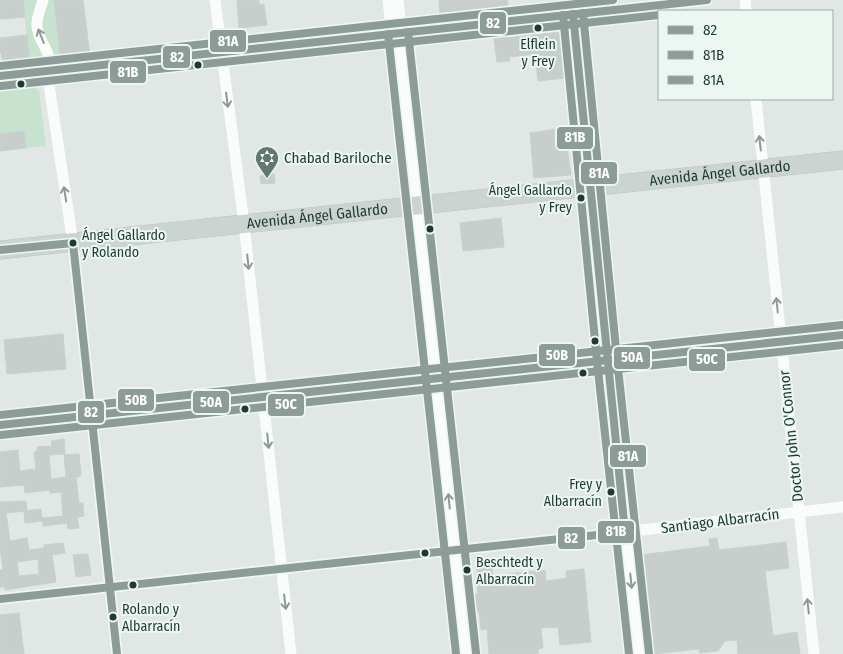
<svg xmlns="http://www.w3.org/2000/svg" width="843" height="654" font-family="'Fira Sans Condensed',sans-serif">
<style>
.green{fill:#c8e2d0}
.building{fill:#c7cecb;stroke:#c9d0cd;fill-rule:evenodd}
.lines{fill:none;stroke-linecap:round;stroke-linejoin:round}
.secondary-casing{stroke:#b9c4bf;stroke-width:17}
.primary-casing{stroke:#bac4c1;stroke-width:19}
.street{stroke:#fafbfb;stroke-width:11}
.secondary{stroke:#fafbfb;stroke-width:15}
.primary{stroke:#ccd4d2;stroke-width:18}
.bus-1-casing{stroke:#edf7f2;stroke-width:11}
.bus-2-casing{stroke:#edf7f2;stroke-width:11}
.bus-3-casing{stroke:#edf7f2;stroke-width:11}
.bus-4-casing{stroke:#edf7f2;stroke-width:11}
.bus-5-casing{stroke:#edf7f2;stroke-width:11}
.bus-6-casing{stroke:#edf7f2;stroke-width:11}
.bus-1{stroke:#8e9c99;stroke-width:8}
.bus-2{stroke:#8e9c99;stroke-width:8}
.bus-3{stroke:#8e9c99;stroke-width:8}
.bus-4{stroke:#8e9c99;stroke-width:8}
.bus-5{stroke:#8e9c99;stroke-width:8}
.bus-6{stroke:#8e9c99;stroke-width:8}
.oneway{stroke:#8c9a97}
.bus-dot{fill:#1e3a33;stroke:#edf7f2;stroke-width:2}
.labels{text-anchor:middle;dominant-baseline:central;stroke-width:4;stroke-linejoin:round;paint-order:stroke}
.bus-label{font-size:14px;fill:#1e3a33;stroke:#edf7f2;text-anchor:start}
.poi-label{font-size:15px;fill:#1e3a33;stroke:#edf7f2;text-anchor:start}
.street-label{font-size:15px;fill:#1e3a33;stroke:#edf7f2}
.line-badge{stroke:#edf7f2;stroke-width:2}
.badge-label{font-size:14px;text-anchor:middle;font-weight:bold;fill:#fff}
</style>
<rect width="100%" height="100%" fill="#e0e7e4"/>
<g class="green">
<path d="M23 0H54L60 52 66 59 23 63 29 56Z"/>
<path d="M31 85 39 90 46 146 26 148 24 131 0 134V88Z"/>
</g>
<g class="building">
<path d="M0 0H23L25 17 0 19Z"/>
<path d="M54 0H83L90 56 66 59 60 53Z"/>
<path d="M237 0H259V5L264 4 267 25 239 28Z"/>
<path d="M439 0H507L508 5 440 13Z"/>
<path d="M560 32 565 78 538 81 535 54 509 57 510 61 497 62 494 38 507 36V38Z"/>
<path d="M27 35 29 56 23 63 3 65 1 52 0 53V38Z"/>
<path d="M564 128 571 175 534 178 530 133Z"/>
<path d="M24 131 26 148 0 151V134Z"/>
<path d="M274 174 275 183 261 184 260 176Z"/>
<path d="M501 218 504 247 463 251 460 223Z"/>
<path d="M63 334 66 369 7 374 4 340Z"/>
<path d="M64 439 65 454 49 455 51 479 66 477 64 455 79 454 81 476 76 477 79 503H83L84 516 77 517 79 528 68 529 67 523 43 526V521L25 523 24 511 41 509 42 518 63 516 61 492 50 493V490L25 493 24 485 0 487V452L18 450 20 471 36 469 34 452 37 451V447L52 446 51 441Z"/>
<path d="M26 501 27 511 6 513 10 541 27 538 29 550 44 548V545L63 543 65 553 52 555 56 582 5 590V587H0V570H3L0 547V502ZM38 559 39 574 19 576 17 562Z"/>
<path d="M717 538 719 550 786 542 789 568 765 571 773 636 797 632 800 654H738L737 640 725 641 718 651 700 653 699 649 653 654 641 555 710 546 709 539Z"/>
<path d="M88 554 91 575 76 577 73 555Z"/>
<path d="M492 566 494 587 509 585 508 574 545 570 546 581 567 578 566 571 584 569 591 642 560 645 558 627 541 628 543 648 538 649V654H489L487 629 481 630 479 612H476L474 595 478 594 477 568Z"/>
<path d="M19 613 24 654H0V615Z"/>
</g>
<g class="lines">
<g class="secondary-casing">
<path id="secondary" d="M418 205 466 654"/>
</g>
<g class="primary-casing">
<g id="primary">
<path id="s1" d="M0 250 843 160"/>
</g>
</g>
<g class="street">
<path d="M43 0C41 9 36 17 37 27 40 47 53 48 47 72L73 243 117 654"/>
<path d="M215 0 244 224 291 654"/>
<path d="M388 0 390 19 398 33 400 18 398 0"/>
<path d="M571 0 607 360 639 654"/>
<path d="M745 0 746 11"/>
<path d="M398 33 418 205"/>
<path d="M0 76 707 0"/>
<path d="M756 99 814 654"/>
<path d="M0 425 843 335"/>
<path d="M0 599 625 532 843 507"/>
</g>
<use href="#secondary" class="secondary"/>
<use href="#primary" class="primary"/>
<g class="bus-1-casing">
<g id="bus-1">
<path d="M0 76 707 0"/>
<path d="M0 250 73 243 117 654"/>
<path d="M0 599 625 532 573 14"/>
</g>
</g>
<g class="bus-2-casing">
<g id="bus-2">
<path d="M563 15 597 361 629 654"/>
<path d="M388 34 456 654"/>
<path d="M1 86 659 15"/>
</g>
</g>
<g class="bus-3-casing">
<g id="bus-3">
<path d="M583 13 617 359 649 653"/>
<path d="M408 32 476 653"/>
<path d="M0 66 613 0"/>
</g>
</g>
<g class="bus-4-casing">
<path id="bus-4" d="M0 425 843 335"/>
</g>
<g class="bus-5-casing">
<path id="bus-5" d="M1 435 843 345"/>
</g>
<g class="bus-6-casing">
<path id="bus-6" d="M0 415 842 325"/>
</g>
<use href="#bus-1" class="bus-1"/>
<use href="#bus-2" class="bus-2"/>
<use href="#bus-3" class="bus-3"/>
<use href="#bus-4" class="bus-4"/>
<use href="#bus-5" class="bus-5"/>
<use href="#bus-6" class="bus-6"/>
</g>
<defs><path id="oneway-shaft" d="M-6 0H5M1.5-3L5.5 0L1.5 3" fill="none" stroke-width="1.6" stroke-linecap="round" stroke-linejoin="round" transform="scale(1.25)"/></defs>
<g class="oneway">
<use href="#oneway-shaft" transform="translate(41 36) rotate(-112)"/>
<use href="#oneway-shaft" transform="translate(227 100) rotate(83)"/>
<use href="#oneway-shaft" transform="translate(760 143) rotate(-96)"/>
<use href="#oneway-shaft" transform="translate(65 194) rotate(-99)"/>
<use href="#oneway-shaft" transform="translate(248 262) rotate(84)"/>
<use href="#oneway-shaft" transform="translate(777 305) rotate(-96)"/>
<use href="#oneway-shaft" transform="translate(268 441) rotate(84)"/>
<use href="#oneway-shaft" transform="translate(449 501) rotate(-96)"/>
<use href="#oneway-shaft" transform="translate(631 581) rotate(84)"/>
<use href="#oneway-shaft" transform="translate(285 602) rotate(83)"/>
<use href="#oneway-shaft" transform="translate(808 606) rotate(-96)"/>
</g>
<defs>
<g id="synagogue-pin" transform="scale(1.25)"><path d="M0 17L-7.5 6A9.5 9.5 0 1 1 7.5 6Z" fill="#627771" stroke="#edf7f2"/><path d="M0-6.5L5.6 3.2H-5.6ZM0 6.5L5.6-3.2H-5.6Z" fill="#fff"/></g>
</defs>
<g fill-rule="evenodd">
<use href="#synagogue-pin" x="267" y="158"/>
</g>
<g class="bus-dot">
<circle cx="538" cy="28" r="4.5"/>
<circle cx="198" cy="65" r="4.5"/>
<circle cx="21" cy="84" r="4.5"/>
<circle cx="581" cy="198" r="4.5"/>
<circle cx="430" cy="229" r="4.5"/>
<circle cx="73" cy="243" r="4.5"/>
<circle cx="595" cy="341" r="4.5"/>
<circle cx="583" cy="373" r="4.5"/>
<circle cx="245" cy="409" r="4.5"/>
<circle cx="611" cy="492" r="4.5"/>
<circle cx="425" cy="553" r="4.5"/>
<circle cx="467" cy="570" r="4.5"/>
<circle cx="133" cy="585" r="4.5"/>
<circle cx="113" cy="617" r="4.5"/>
</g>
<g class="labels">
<g class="bus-label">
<text x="538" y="44" text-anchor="middle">Elflein<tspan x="538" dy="17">y Frey</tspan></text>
<text x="572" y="190" text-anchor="end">Ángel Gallardo<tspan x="572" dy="17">y Frey</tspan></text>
<text x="82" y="235">Ángel Gallardo<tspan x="82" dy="17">y Rolando</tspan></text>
<text x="602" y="484" text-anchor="end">Frey y<tspan x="602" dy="17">Albarracín</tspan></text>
<text x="476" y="562">Beschtedt y<tspan x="476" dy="17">Albarracín</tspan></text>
<text x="122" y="609">Rolando y<tspan x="122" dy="17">Albarracín</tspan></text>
</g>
<g class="poi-label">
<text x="284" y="158">Chabad Bariloche</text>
</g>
<g class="street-label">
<text stroke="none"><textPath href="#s1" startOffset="724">Avenida Ángel Gallardo</textPath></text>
<text stroke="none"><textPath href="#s1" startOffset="319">Avenida Ángel Gallardo</textPath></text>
<text transform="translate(791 436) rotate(-96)">Doctor John O'Connor</text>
<text transform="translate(720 521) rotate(-7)">Santiago Albarracín</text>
</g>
</g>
<g class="line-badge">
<rect x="479" y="11" width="28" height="24" rx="5" fill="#8e9c99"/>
<rect x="209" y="29" width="38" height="24" rx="5" fill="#8e9c99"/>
<rect x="162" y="45" width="29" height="24" rx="5" fill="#8e9c99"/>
<rect x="109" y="60" width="38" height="24" rx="5" fill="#8e9c99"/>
<rect x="556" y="126" width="38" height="24" rx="5" fill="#8e9c99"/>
<rect x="580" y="161" width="38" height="24" rx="5" fill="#8e9c99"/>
<rect x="538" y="343" width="38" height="24" rx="5" fill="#8e9c99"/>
<rect x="613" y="346" width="38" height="24" rx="5" fill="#8e9c99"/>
<rect x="688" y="348" width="38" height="24" rx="5" fill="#8e9c99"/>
<rect x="117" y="388" width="38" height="24" rx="5" fill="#8e9c99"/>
<rect x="192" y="390" width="38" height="24" rx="5" fill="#8e9c99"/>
<rect x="267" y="393" width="38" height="24" rx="5" fill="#8e9c99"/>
<rect x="77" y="400" width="28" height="24" rx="5" fill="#8e9c99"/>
<rect x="609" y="444" width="38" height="24" rx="5" fill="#8e9c99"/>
<rect x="597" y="520" width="38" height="24" rx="5" fill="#8e9c99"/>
<rect x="557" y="526" width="29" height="24" rx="5" fill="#8e9c99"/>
</g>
<g class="badge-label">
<text x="493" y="28">82</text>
<text x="228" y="46">81A</text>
<text x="177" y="62">82</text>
<text x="128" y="77">81B</text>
<text x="575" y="142">81B</text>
<text x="599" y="178">81A</text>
<text x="557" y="360">50B</text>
<text x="632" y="362">50A</text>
<text x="707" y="364">50C</text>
<text x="136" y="405">50B</text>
<text x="211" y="407">50A</text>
<text x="286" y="409">50C</text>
<text x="91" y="417">82</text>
<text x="628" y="461">81A</text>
<text x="616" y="536">81B</text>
<text x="571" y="543">82</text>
</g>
<rect x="658" y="10" width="175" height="90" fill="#edf7f2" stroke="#9aaba6"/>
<rect x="668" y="26" width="25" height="8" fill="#8e9c99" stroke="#9aaba6"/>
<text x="703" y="35" font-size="15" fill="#1e3a33">82</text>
<rect x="668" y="51" width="25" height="8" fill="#8e9c99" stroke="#9aaba6"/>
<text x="703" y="60" font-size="15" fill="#1e3a33">81B</text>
<rect x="668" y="76" width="25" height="8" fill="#8e9c99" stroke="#9aaba6"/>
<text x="703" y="85" font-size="15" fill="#1e3a33">81A</text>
</svg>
